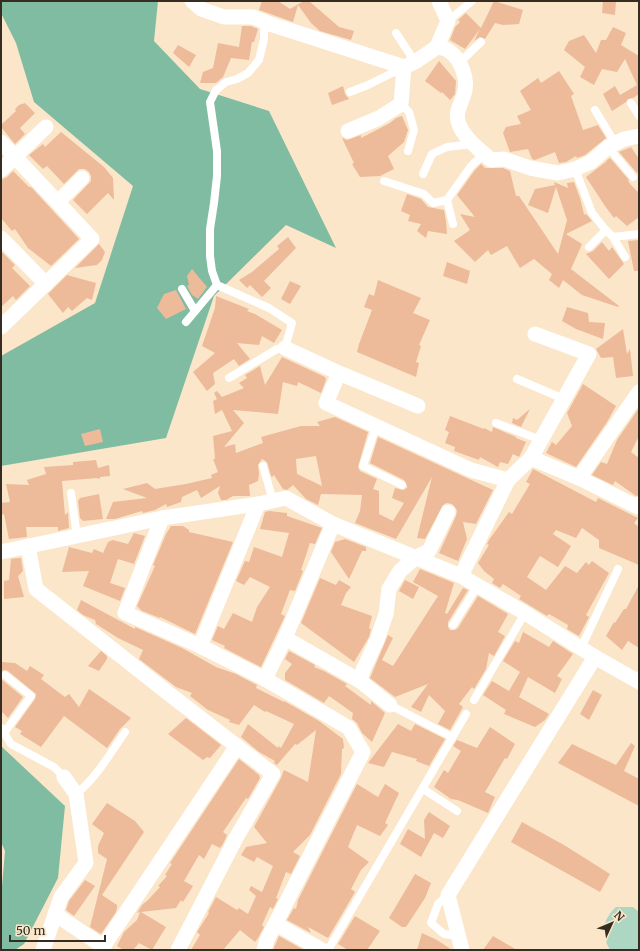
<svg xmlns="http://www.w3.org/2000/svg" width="640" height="951" font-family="Merriweather,serif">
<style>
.green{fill:#add7c3}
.forest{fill:#80bca1}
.building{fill:#edba9a;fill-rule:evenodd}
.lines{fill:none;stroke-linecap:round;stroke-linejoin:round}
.lane{stroke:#fff;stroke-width:8}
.street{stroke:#fff;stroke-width:15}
</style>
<rect width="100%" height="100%" fill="#fbe6c9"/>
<path class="green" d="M616 907H633L639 912V950H610C600 933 603 919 616 907Z"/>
<g class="forest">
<path d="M1 1H158L154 41 200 89 269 111 336 248 286 225 214 296 166 438 1 466V356L95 303 133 186 34 102 16 43 1 13Z"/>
<path d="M1 746 65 806 58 878 24 944 15 950H1V898L5 851 1 842Z"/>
</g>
<g class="building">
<path d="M262 1H278L290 9 304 1H309L339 27 354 31 351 40 320 31 311 23 298 5 293 22 259 10Z"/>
<path d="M494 1 523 10 519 24 503 25 495 23 485 39 480 37 474 41 480 29 465 49 450 40 455 27 460 22 458 20 466 13 481 28Z"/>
<path d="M603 1H616L615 15 602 13Z"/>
<path d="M242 26H251L258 29 254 42H252L249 60 231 58 223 77 216 83H200L203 72 213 68 218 43 239 47Z"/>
<path d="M613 27 626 33 621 45 639 56V94L633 98 628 99 626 102 612 111 603 94 615 86 620 95 637 85 625 59 617 72 602 69 594 85 580 77 585 67 564 50 569 41 584 35 596 53 601 40H606Z"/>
<path d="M178 45 196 55 189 67 173 53Z"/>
<path d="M439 61 456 81 455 94 450 100 442 92 441 93 425 81Z"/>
<path d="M559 71 574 94 571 96 583 130 598 125 606 138 585 155 577 158 576 156 566 162 559 163 555 152 535 160 532 159 528 149 510 152 503 133 506 127 521 124 517 116 531 110 520 91 538 78 541 83Z"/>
<path d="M343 86 345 94 349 99 332 105 328 93Z"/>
<path d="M25 103 35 113 20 128 25 134 15 144 1 127V125L16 111 15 109 19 105Z"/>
<path d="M402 116 408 130 404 142 388 156 394 169 380 176 360 177 352 164 354 163 342 138 347 140 361 135V138L390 123 396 118Z"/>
<path d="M61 132 104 167 113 178 114 200 108 193 87 214 73 200 91 181V176L89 172 85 169H79L64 184 47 166 43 169 29 155 43 144 45 147Z"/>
<path d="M631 147 639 159V171L637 173 619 152Z"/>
<path d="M610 158 629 180 628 181 631 185 639 193V217L627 226 616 216 614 218 605 206 586 177 607 161H606Z"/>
<path d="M481 164 485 168H503L510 171 516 196H519L558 254 567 220 556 187 548 213 528 205 535 189 555 185 554 182 568 188 567 183 574 182 580 198 584 214 587 215 592 221 566 234 582 244 571 269 619 306 618 307 582 295 563 280 559 288 549 280 552 274 534 259 520 268 507 246 491 255 488 250 475 262 454 241 470 230 460 214 475 217 457 195 475 170Z"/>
<path d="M13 171 29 187H31L79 239 51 266 28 248 15 229 12 231 1 218V180L7 177Z"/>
<path d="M407 194 421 199 428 207 444 210 446 221 447 234 428 231 426 238 417 231 421 224 408 221 410 215 401 211Z"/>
<path d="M288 237 296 248 264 281 271 288 262 297 250 285 247 288 239 280 252 272 279 249 277 246Z"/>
<path d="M639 240V271H634L628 241Z"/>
<path d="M602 242 609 251 612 247 624 264 609 279 586 254 593 251Z"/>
<path d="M99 244 105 252 102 260 97 265 75 268Z"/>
<path d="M1 251 15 265 12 268 30 286 16 300 13 296 1 307Z"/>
<path d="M447 262 470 271 467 284 443 276Z"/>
<path d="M192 269 207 287 198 299 192 295 187 286 189 285 187 276Z"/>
<path d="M67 275 96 283 92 300 87 298 72 311 68 307 63 313 48 294Z"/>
<path d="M378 280 421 298 413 313 430 320 419 345 421 346 416 362 419 363 416 377 357 352 359 344 372 310 364 307 369 294 374 296Z"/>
<path d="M290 281 301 286 290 304 281 299Z"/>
<path d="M176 290 186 309 166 319 157 308 164 294Z"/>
<path d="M216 296 249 309 247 311 255 314 282 330 274 343 262 336 259 345 237 343 250 359 239 366 234 359 213 373 215 384 207 391 193 372 215 353 202 346 215 308Z"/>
<path d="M567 307 588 313 589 322 605 323 603 339 576 329 562 321Z"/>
<path d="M623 329 627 354 630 349 633 376 616 378 613 357 601 358 596 349Z"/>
<path d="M282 357 325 377 326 380 321 393 298 382 297 386 283 382 278 414 233 410 244 423 224 447 235 444 236 453 263 443 261 437 301 426H320L317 422 335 417 368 432 358 467 360 471 377 479 373 489 379 491V514L393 521 404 503 392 498 395 488 403 490 407 488V485L404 480 370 463 378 437 493 490 476 524 463 522 467 539 458 561 439 553 456 516 457 511 455 507 452 504 447 503 443 505 425 539 417 538 432 477 396 539 355 523 360 511 362 495 321 494 318 505 306 499 293 485 287 490 283 489 274 475 272 477 271 476 267 462 262 459 258 465 259 474 258 481 249 485 250 496H233L226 500H221L218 493 220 486 201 498 197 490 182 497 181 502 167 507 166 504 155 510 143 513 142 511 115 519H106L113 502 147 498 123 489 147 483 155 489 186 484 212 478 211 475 218 472 213 459H215L213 436 232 431 222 410 215 414 213 401 217 399 214 393 217 391 222 397 244 388 239 383 247 378 245 375 260 366 265 385ZM316 456 322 486 297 474 296 459Z"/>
<path d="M583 384 616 406 607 422 576 467 546 453 552 442 556 445 572 426 567 413Z"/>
<path d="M639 408V436L631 452 639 458V495L636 496 615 481 613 485 592 475 601 462 607 464 617 440Z"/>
<path d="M530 409 521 427 512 423 513 418 517 420Z"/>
<path d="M450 416 484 429V428L492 432 493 427 516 437V438L526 442 519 457 513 454 508 464 500 462 498 467 480 457 479 460 454 451 455 447 445 443 449 432 445 430Z"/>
<path d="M100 429 103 442 85 446 81 434Z"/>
<path d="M96 460 98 468 109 465 110 476 100 477V479L97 478 62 481 65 515 68 512 69 528 58 531V527H26L27 537 9 539 4 514 1 515V503L10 502 6 484 29 485 27 480 46 474 44 467 73 465V462Z"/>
<path d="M533 469 596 502 598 498 638 518 634 523 639 527V565L599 548V540L582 528 576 538 556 530 553 534 571 546 558 567 540 556 527 577 546 590 565 566 577 573 586 562 589 565 592 561 609 573 586 615 589 617 579 636 567 629 568 625 549 614 547 616 519 599 521 596 503 584 500 588 492 583 494 579 484 571 478 563 489 545 487 544 489 540 509 512 512 514 530 484 526 482Z"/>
<path d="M99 494 103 519 83 521 80 518 78 501 80 498Z"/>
<path d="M269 511 287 513V516L322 528 315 544 310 543 301 570 303 571 295 591 290 590 281 614 285 616 261 667 224 648 225 646 212 640 218 626 224 629 233 613 252 622 257 607 270 587 250 577 244 585 236 581 245 561 249 562 254 547 282 557 289 533 260 529 265 512Z"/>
<path d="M171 526H183L189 530V532L233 542 195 634 160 617V618L142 611 137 606 155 566 153 565 166 534Z"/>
<path d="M134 533 145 536 134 564 118 559 110 583 125 588 120 601 83 586 89 571 62 572 69 547 92 553 94 549 103 553 108 542 113 540 128 544Z"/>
<path d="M345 539 366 547V551H362L349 579 331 552 335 542Z"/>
<path d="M18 558H21L23 571 18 576 24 597 4 599V581L9 580 11 559Z"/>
<path d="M420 569 454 583 445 613 447 614 463 588 468 590 448 622V627L450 630H455L458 628 478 596 508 614 498 632 505 636 494 656 489 653 486 669 474 689 472 687 459 704 463 707 450 730 438 724 445 711 429 695 421 712 411 707 428 684 395 697 370 678 388 635 393 638 382 660 393 666 438 596 413 582Z"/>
<path d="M320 578 336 585 339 580 351 587 346 593 341 605 372 616 369 628 371 629 369 637 354 662 301 623Z"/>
<path d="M405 580 419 587 413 599 399 591Z"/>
<path d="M639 585V648L628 641 622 650 606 636 614 622 615 623 624 609H626Z"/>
<path d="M81 600 135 629V627L182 648 216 667 236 674 257 685 256 688 284 702V701L319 721 343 739 344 748 342 749 341 774 310 835 293 852 300 856 291 874 286 872 276 898 278 899 273 909 270 907 262 925 264 927 258 938 255 942 240 930 223 950H191L200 935 197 932 209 913 208 912 216 897 237 910 239 908 248 914 256 896 249 890 251 886 262 892 273 866 257 857 254 862 241 855 246 847 267 843 254 827 281 778 284 770 308 782 316 730 297 745 295 744 277 765 274 763 275 761 259 752 241 737 248 724 278 748 279 746 281 748 294 724 266 711 265 712 254 705 239 725 229 722 230 720 208 710 190 696 192 693 176 687 139 659 143 650 118 638 96 624 95 620 83 615 77 610Z"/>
<path d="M523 632 549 647 553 641 573 654 557 676 562 679 555 693 528 677 519 697 549 714 545 720 535 727 504 714 506 710 483 695 492 681 509 691 520 672 503 661 515 641 519 643Z"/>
<path d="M101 651 107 656V659L99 671 88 666Z"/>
<path d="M289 651 315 665 314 667 324 671 347 684 345 686 371 705V701L385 713 372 742 362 733 357 723 352 719 353 713 329 696 324 703 285 680V673L292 664 285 659Z"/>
<path d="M1 662 15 663 27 671 30 666 44 675 41 679 65 697 69 694 79 707 89 689 131 718 120 729 107 748 64 716 41 747 20 734 22 731 15 727 35 699 36 694 8 671 5 670 1 671Z"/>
<path d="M1 679 23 697 8 718 1 711Z"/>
<path d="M593 690 602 695 589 720 580 714Z"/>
<path d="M186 718 221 745 210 758 207 757 203 760 168 734Z"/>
<path d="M398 724 411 731 415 724 445 739 429 766 416 761 417 759 392 752 384 767 368 763Z"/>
<path d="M490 727 515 744 507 759 505 758 485 792 495 797 488 813 458 800 451 799 434 787 444 770 448 773 461 751 453 746 457 740 477 748Z"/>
<path d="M631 743 635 746 624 771 639 779V806L558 763 572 744 616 765Z"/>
<path d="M239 759 259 775 260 778 248 799 246 798 223 832 227 835 223 844 220 848 212 844 204 859 199 855 184 881 193 886 183 902 181 900 176 908 141 912 166 927 152 950 139 943 133 950H124L117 946 124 932 137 920 140 912 137 913 142 905 148 900 160 887 158 886 167 876 165 875 172 864 170 863Z"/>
<path d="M357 784 378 797 385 784 399 793 385 823 388 825 380 836 357 825 348 847 369 862 361 870 351 889 355 892 328 938 308 927 311 933 287 920 294 908 296 909 298 900Z"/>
<path d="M107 803 135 821 144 832 102 895 117 905V908L116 912 101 934 90 927 107 859 98 853V846L104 833 92 824Z"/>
<path d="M429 812 450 826 443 838 434 833 421 857 400 844 408 829 425 839 424 820Z"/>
<path d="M522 822 564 845 610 874 600 892 511 842Z"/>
<path d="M415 874 431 883 425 898 406 927H402L389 918Z"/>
<path d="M85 880 95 886 74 916 66 910 69 901Z"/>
<path d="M355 916 380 931 367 950H348L338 944Z"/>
<path d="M422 933 437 940 452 950H417Z"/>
<path d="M279 936 304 950H273Z"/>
<path d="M493 936 517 950H483Z"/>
</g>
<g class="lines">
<g class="lane">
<path d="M448 21 472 1"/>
<path d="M396 33 415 62"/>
<path d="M460 62 481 42"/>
<path d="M350 92 368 85 404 67"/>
<path d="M631 103 639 116"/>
<path d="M401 104 409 112 414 130 408 151"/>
<path d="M595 110 615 143"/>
<path d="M608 147 633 177"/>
<path d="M575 169 592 213 604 228 613 237 625 257"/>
<path d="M423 174 432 154 447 147 473 144"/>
<path d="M384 181 424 194 433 203 447 200 471 166 484 154"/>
<path d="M447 200 453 224"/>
<path d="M613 237 639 234"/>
<path d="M589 247 606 230"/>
<path d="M182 289 195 311"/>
<path d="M186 322 217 285"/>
<path d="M229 378 277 349 285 348 292 323 269 308 217 285 212 271 210 256V229L214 203 217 176V151L210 102 216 90 226 82 237 79 248 73 259 60 264 39V22"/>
<path d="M517 379 564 399"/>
<path d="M496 423 541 440"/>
<path d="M376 426 363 466 402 485"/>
<path d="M263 466 273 501"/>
<path d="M71 493 77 536"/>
<path d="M453 625 478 585"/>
<path d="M581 648 618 569"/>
<path d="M474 700 525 613"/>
<path d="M390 705 452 737"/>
<path d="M1 728 11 744 54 767 64 777"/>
<path d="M4 733 31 696 5 675"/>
<path d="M423 789 457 811"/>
<path d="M76 794C96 778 110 754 125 732"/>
<path d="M448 895 438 904 431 923 444 934 458 936"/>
<path d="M328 950 466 714"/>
</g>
<g class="street">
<path d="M192 1 201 9 224 17H253L270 24 404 67 415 62 437 47C441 48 446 48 449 51 461 59 469 80 464 94 462 102 455 112 458 121 462 137 479 149 491 160L504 159 530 168 558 173 575 169 591 162 608 147 624 139 639 136"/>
<path d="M437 47 448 21 439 1"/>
<path d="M348 131 379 118 401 104 404 67"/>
<path d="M1 142 92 239 1 327"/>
<path d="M1 170 46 127"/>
<path d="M58 202 82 178"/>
<path d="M1 238 46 284"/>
<path d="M285 348 339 373 418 406"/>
<path d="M339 373 326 403 471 470 508 480"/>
<path d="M531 458 579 478 638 507 639 504"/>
<path d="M579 478 639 392"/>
<path d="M162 518 125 613 200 646 265 679 349 728 363 752 267 940 264 950"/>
<path d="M28 546 36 589 168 693 273 774 236 838 178 950"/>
<path d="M1 552 162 518 258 504 286 498 333 524 461 576 525 613 595 657 639 682"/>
<path d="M461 576 508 480 531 458 589 354 535 334"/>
<path d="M285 638 360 681 390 705"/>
<path d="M200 646 258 504"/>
<path d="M265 679 285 638 333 524"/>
<path d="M360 681 363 670 377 640 386 614 389 589 400 571 416 557 429 551 448 512"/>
<path d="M55 914 104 947"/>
<path d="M276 924 322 950"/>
<path d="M43 950 61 897 86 863 76 794 64 777"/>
<path d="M101 950 237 746"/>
<path d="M462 950 448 895 595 657"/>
</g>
</g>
<rect width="640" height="951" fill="none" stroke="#352d22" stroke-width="4"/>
<g transform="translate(612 923) rotate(46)" stroke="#fbe6c9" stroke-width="3" paint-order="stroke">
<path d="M0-3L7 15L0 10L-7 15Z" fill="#352d22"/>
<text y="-6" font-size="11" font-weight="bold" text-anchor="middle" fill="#352d22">N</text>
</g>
<path d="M10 935v6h95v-6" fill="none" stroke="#352d22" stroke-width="2"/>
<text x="16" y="935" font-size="12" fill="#352d22" stroke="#fbe6c9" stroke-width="3" paint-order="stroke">50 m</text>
</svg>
